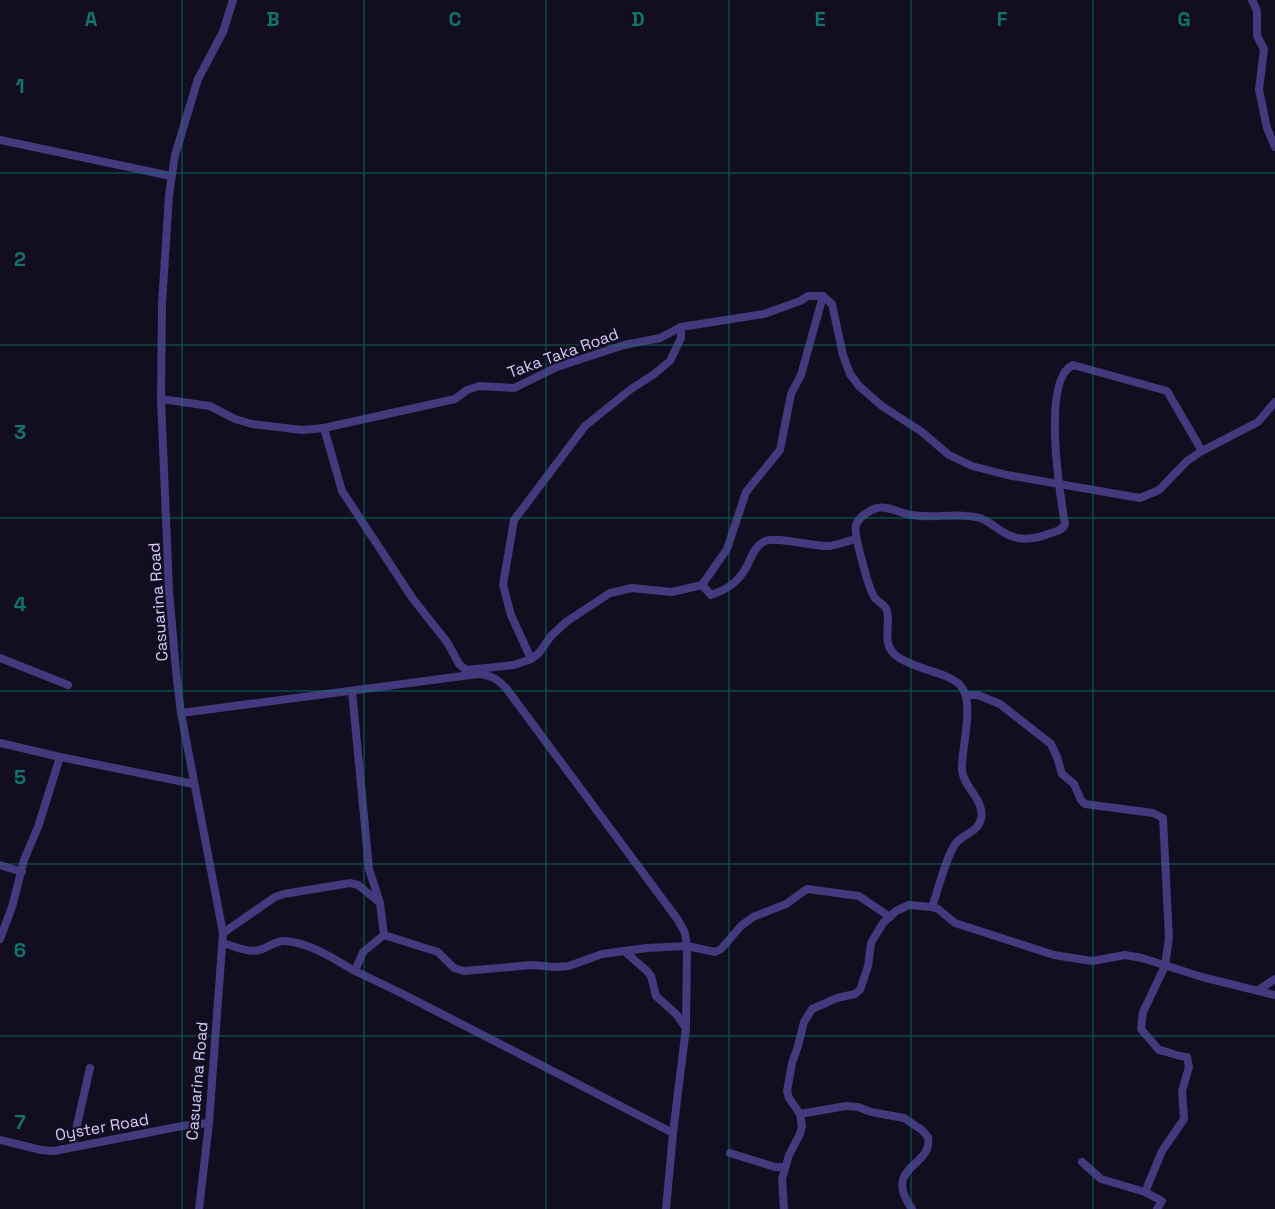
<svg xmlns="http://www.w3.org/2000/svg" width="1275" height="1209" font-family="'Space Grotesk',sans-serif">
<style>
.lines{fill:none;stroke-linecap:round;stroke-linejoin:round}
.minor{stroke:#45397d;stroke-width:8}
.grid{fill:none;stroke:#0f766e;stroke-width:1.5;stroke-opacity:0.55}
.labels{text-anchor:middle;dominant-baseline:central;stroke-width:4.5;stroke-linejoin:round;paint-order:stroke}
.street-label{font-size:16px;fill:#d8ccfe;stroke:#120d1f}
.grid-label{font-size:20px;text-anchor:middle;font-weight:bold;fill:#0f766e;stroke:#120d1f;stroke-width:4.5;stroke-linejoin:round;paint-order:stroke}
</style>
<rect width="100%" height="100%" fill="#120d1f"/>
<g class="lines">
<g class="minor">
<path d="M1252 0 1257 11V36L1264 49 1259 90 1267 128 1275 147"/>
<path d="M0 140 171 176"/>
<path d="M823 296 801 375 791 394 780 450 746 492 727 549 702 585 711 595C725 590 736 584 744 571 751 561 752 548 765 541 775 536 814 547 829 546 838 545 847 541 856 539"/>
<path d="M161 399 210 406 235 419 252 424 302 430 324 428 455 399 467 390 479 386 514 388 557 367 624 345 660 338 681 327 764 314 800 301 808 296H823L832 304 843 355 850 374 859 386 882 406 922 432 949 455 972 466 1007 475 1140 498 1159 490 1187 461 1202 451 1258 422 1275 402"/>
<path d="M324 428 342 491 413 599 447 642 459 664 466 670 514 665 531 659 539 653 551 636 566 622 610 593 632 588 672 592 702 585"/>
<path d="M0 658 68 685"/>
<path d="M531 659 511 615 503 585 514 520 585 426 631 389 653 375 670 361 681 338V327"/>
<path d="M352 691 369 869 380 903 384 935 363 952 355 971 399 992 673 1133"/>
<path d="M966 695H978L1000 704 1051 744 1057 757 1062 774 1074 784 1081 800 1085 804 1153 813 1163 818 1169 938 1165 966 1143 1012 1141 1029 1159 1050C1169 1052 1177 1056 1187 1057L1189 1067 1182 1091 1184 1119 1162 1151 1145 1192 1162 1201 1157 1209"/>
<path d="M181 713 478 674C491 675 497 679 506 688L678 920 685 933 687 946 686 1028 673 1133 666 1209"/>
<path d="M0 743 60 757 38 827 24 860 12 907 0 939"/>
<path d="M60 757 194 784"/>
<path d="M0 865 22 872"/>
<path d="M932 907C938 891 946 856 956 843 963 834 978 832 981 819 985 799 964 789 962 770 961 748 976 701 960 685 947 672 914 669 898 657 880 645 891 626 887 611 885 604 879 603 875 598 869 591 853 532 856 525 859 517 869 510 877 508 887 505 901 514 912 515 935 519 957 512 980 518 991 522 1000 532 1011 536 1024 541 1039 538 1051 533 1057 531 1063 530 1065 524 1060 495 1041 379 1073 365L1167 391 1202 451"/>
<path d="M223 933 275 897 284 894 350 883 358 885 379 902"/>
<path d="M384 935 438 952 454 968 464 971 532 965 554 967 569 966 602 954 647 948 687 946 715 952 721 949 741 926 753 917 786 904 807 889 859 896 890 917"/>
<path d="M223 943C234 946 247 953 259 950 269 948 275 940 286 941 310 943 334 959 355 971"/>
<path d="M624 951 647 971 651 976 656 996 676 1014 686 1028"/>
<path d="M1258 990 1275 979"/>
<path d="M800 1114 846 1106 858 1107 871 1112 904 1118 922 1130 928 1137C934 1167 881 1165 912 1209"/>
<path d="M0 1140 41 1150 54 1151 182 1126 209 1123"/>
<path d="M72 1147 90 1068"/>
<path d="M730 1153 775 1167H785"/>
<path d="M1082 1162 1101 1179 1145 1192"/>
<path d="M199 1209 209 1123 223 933 181 713 176 671 169 591 161 399 162 304 169 195 175 155 198 79 223 32 233 0"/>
<path d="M784 1209 782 1179 789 1155 800 1134 802 1126 800 1114 789 1098 787 1091 792 1063 798 1046 804 1022 812 1009 837 998 855 994 860 990 868 966 871 943 883 923 896 911 909 905 932 907 938 909 955 923 1054 955 1092 961 1125 955 1142 958 1202 977 1275 995"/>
</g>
</g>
<path class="grid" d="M182 0V1209M364 0V1209M546 0V1209M729 0V1209M911 0V1209M1093 0V1209M0 173H1275M0 345H1275M0 518H1275M0 691H1275M0 864H1275M0 1036H1275"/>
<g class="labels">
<g class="street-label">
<text transform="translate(563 353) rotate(-20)">Taka Taka Road</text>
<text transform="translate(158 602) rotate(-94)">Casuarina Road</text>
<text transform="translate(197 1081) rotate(-85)">Casuarina Road</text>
<text transform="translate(102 1127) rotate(-10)">Oyster Road</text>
</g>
</g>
<g class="grid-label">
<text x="91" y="26">A</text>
<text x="273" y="26">B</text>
<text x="455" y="26">C</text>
<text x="638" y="26">D</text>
<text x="820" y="26">E</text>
<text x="1002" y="26">F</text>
<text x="1184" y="26">G</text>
<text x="20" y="93">1</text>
<text x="20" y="266">2</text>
<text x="20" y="439">3</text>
<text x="20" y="611">4</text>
<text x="20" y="784">5</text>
<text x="20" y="957">6</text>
<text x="20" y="1129">7</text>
</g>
</svg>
